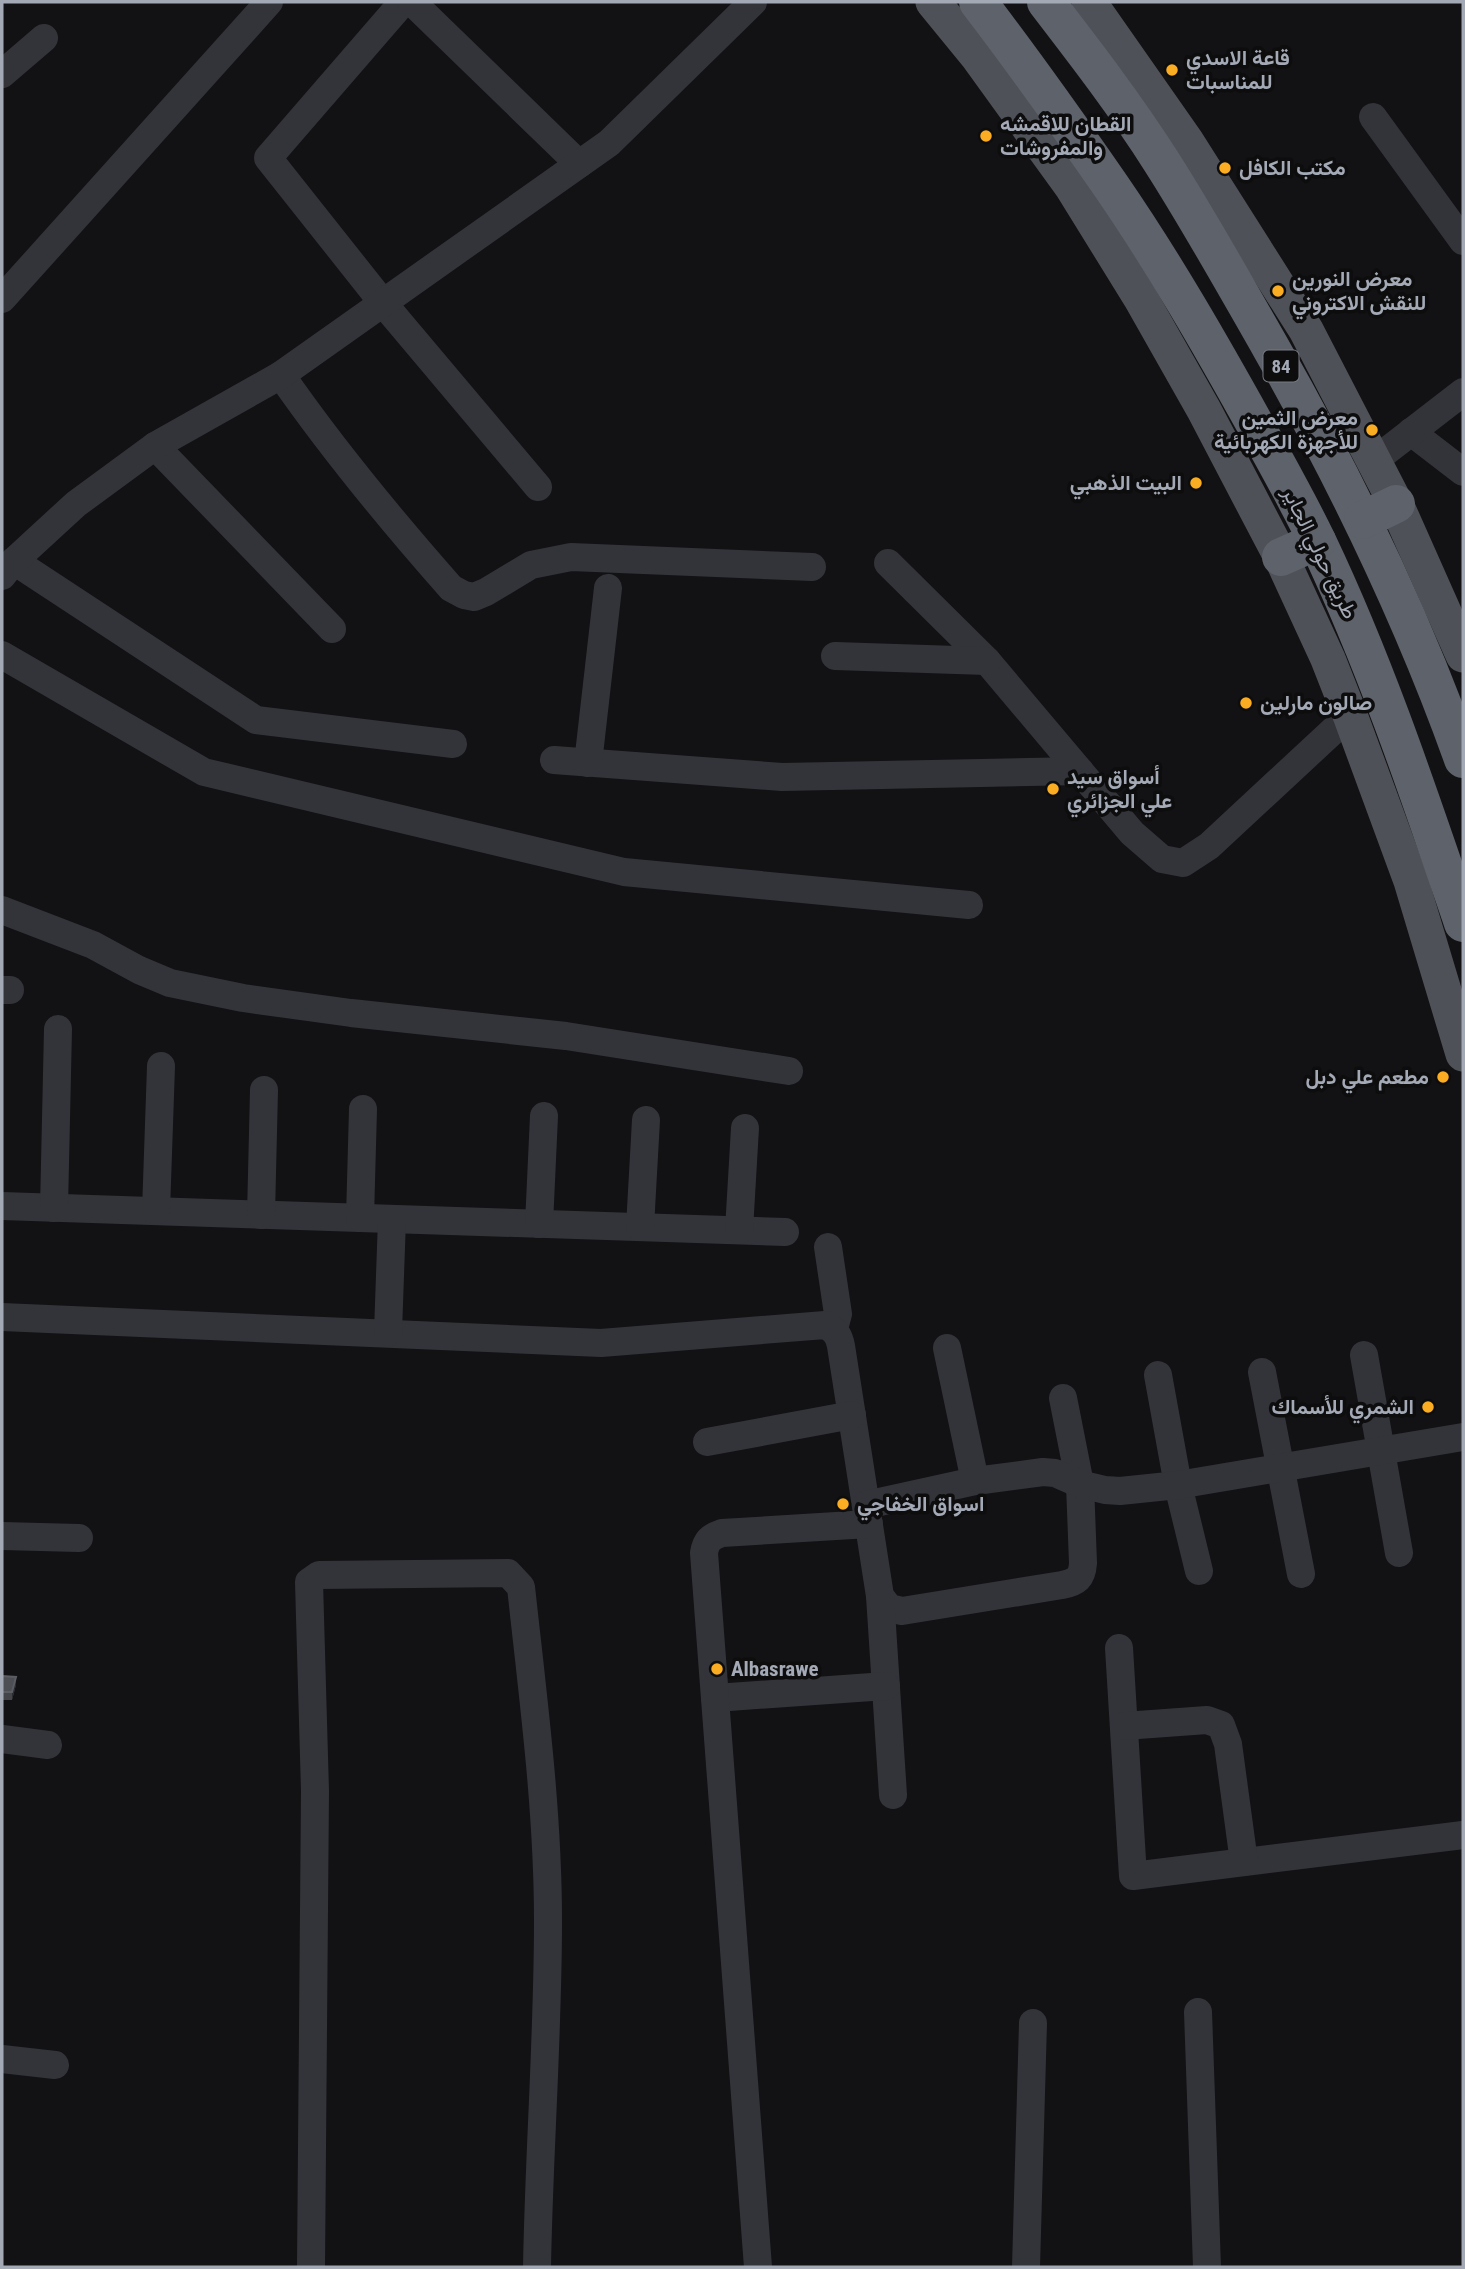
<svg xmlns="http://www.w3.org/2000/svg" width="1465" height="2269" font-family="'Roboto Condensed',Vazirmatn,sans-serif">
<style>
.lines{fill:none;stroke-linecap:round;stroke-linejoin:round}
.minor{stroke:#333439;stroke-width:28}
.major{stroke:#4f5158;stroke-width:35}
.highway{stroke:#5e626a;stroke-width:38}
.wall{fill:#434549}
.shaded-wall{fill:#2b2c2f}
.building{fill:#4e4f55;stroke:#5b5d64;stroke-width:2}
.poi-dot{fill:#faac23;stroke:#0d0d0e;stroke-width:2.5}
.labels{text-anchor:middle;dominant-baseline:central;stroke-width:7;stroke-linejoin:round;paint-order:stroke}
.shield{fill:#0d0d0e;stroke:#767a83;stroke-width:2}
.shield-label{font-size:19px;font-weight:bold;fill:#a3a9b5}
.poi-label{font-size:21px;font-weight:bold;fill:#a3a9b5;stroke:#0d0d0e;text-anchor:start}
.street-label{font-size:21px;fill:#a3a9b5;stroke:#0d0d0e}
</style>
<rect width="100%" height="100%" fill="#121214"/>
<g class="lines">
<g class="minor">
<path d="M403 2 268 158 383 303 538 487"/>
<path d="M412 2 579 164"/>
<path d="M2 74 44 38"/>
<path d="M1373 117 1463 241"/>
<path d="M2 299 269 2"/>
<path d="M281 375C333 450 391 520 451 588L464 595 474 597 486 592 531 565 571 557 812 567"/>
<path d="M1411 432 1463 472"/>
<path d="M155 446 332 629"/>
<path d="M1375 460 1463 392"/>
<path d="M14 561 256 720 453 744"/>
<path d="M888 563 987 661 1132 833 1162 859 1183 863 1209 846 1350 715"/>
<path d="M2 576 14 561 76 504 155 446 281 375 609 143 753 2"/>
<path d="M2 655 204 772 624 872 969 905"/>
<path d="M835 656 987 661"/>
<path d="M554 760 782 777 1080 771"/>
<path d="M588 763 608 588"/>
<path d="M2 910 93 945 139 970 170 983 243 998 351 1013 566 1036 789 1071"/>
<path d="M2 990H10"/>
<path d="M2 1206 785 1232"/>
<path d="M54 1208 58 1029"/>
<path d="M156 1211 161 1066"/>
<path d="M261 1215 264 1090"/>
<path d="M360 1218 363 1109"/>
<path d="M539 1224 544 1116"/>
<path d="M640 1227 646 1120"/>
<path d="M739 1230 745 1128"/>
<path d="M828 1247 838 1314 834 1329"/>
<path d="M2 1317 601 1343 825 1325C835 1330 839 1335 841 1346L880 1596 889 1608 902 1611 1062 1585C1077 1582 1082 1578 1083 1563L1080 1484 1063 1398"/>
<path d="M388 1332 392 1219"/>
<path d="M947 1348 975 1481"/>
<path d="M1364 1355 1399 1553"/>
<path d="M1262 1372 1301 1574"/>
<path d="M1158 1375 1178 1485 1199 1571"/>
<path d="M707 1442 852 1415"/>
<path d="M866 1505 975 1481 1043 1472 1055 1473 1080 1484 1105 1490 1120 1491 1178 1485 1463 1437"/>
<path d="M2 1536 79 1538"/>
<path d="M880 1596 893 1795"/>
<path d="M1119 1648 1133 1876 1463 1835"/>
<path d="M715 1698 886 1686"/>
<path d="M1124 1726 1207 1720 1221 1725 1228 1744 1244 1862"/>
<path d="M2 1739 48 1745"/>
<path d="M1198 2012 1207 2267"/>
<path d="M2 2059 55 2065"/>
<path d="M311 2267 315 1791 309 1582 319 1575 508 1573 521 1587C533 1698 548 1809 548 1921 548 2037 539 2152 537 2267"/>
<path d="M758 2267 704 1553C706 1541 710 1537 722 1533L869 1524"/>
<path d="M1026 2267 1033 2023"/>
</g>
<g class="major">
<path d="M933 2 978 57 1072 187 1140 297 1204 410 1281 557 1328 659 1350 715 1411 881 1463 1054"/>
<path d="M1089 2 1187 142 1306 330 1396 504 1463 655"/>
</g>
<g class="highway">
<path d="M978 2C1024 62 1068 124 1111 186 1164 263 1211 345 1256 426 1277 465 1299 503 1318 543 1376 665 1419 794 1463 923"/>
<path d="M1046 2C1086 54 1126 106 1161 161 1200 222 1235 285 1271 348 1346 480 1412 616 1463 759"/>
<path d="M1363 520 1396 504"/>
<path d="M1281 557 1317 541"/>
</g>
</g>
<path class="wall" d="M2 1676 16 1685 12 1700H2Z"/>
<path class="shaded-wall" d="M16 1677V1685L12 1700V1692Z"/>
<path class="building" d="M2 1676 16 1677 12 1692H2Z"/>
<g class="poi-dot">
<circle cx="1172" cy="70" r="7"/>
<circle cx="986" cy="136" r="7"/>
<circle cx="1225" cy="168" r="7"/>
<circle cx="1278" cy="291" r="7"/>
<circle cx="1372" cy="430" r="7"/>
<circle cx="1196" cy="483" r="7"/>
<circle cx="1246" cy="703" r="7"/>
<circle cx="1053" cy="789" r="7"/>
<circle cx="1443" cy="1077" r="7"/>
<circle cx="1428" cy="1407" r="7"/>
<circle cx="843" cy="1504" r="7"/>
<circle cx="717" cy="1669" r="7"/>
</g>
<g class="labels">
<rect class="shield" x="1263.5" y="350.5" width="35" height="31" rx="5"/>
<g class="shield-label">
<text x="1281" y="366">84</text>
</g>
<g class="poi-label">
<text x="1186" y="58">قاعة الاسدي<tspan x="1186" dy="24">للمناسبات</tspan></text>
<text x="1000" y="124">القطان للاقمشه<tspan x="1000" dy="24">والمفروشات</tspan></text>
<text x="1239" y="168">مكتب الكافل</text>
<text x="1292" y="279">معرض النورين<tspan x="1292" dy="24">للنقش الاكتروني</tspan></text>
<text x="1358" y="418" text-anchor="end">معرض الثمين<tspan x="1358" dy="24">للأجهزة الكهربائية</tspan></text>
<text x="1182" y="483" text-anchor="end">البيت الذهبي</text>
<text x="1260" y="703">صالون مارلين</text>
<text x="1067" y="777">أسواق سيد<tspan x="1067" dy="24">علي الجزائري</tspan></text>
<text x="1429" y="1077" text-anchor="end">مطعم علي دبل</text>
<text x="1414" y="1407" text-anchor="end">الشمري للأسماك</text>
<text x="857" y="1504">اسواق الخفاجي</text>
<text x="731" y="1669">Albasrawe</text>
</g>
<g class="street-label">
<text transform="translate(1320 553) rotate(64)">طريق حولي الجاير</text>
</g>
</g>
<rect width="1465" height="2269" fill="none" stroke="#a3a9b5" stroke-width="7"/>
</svg>
